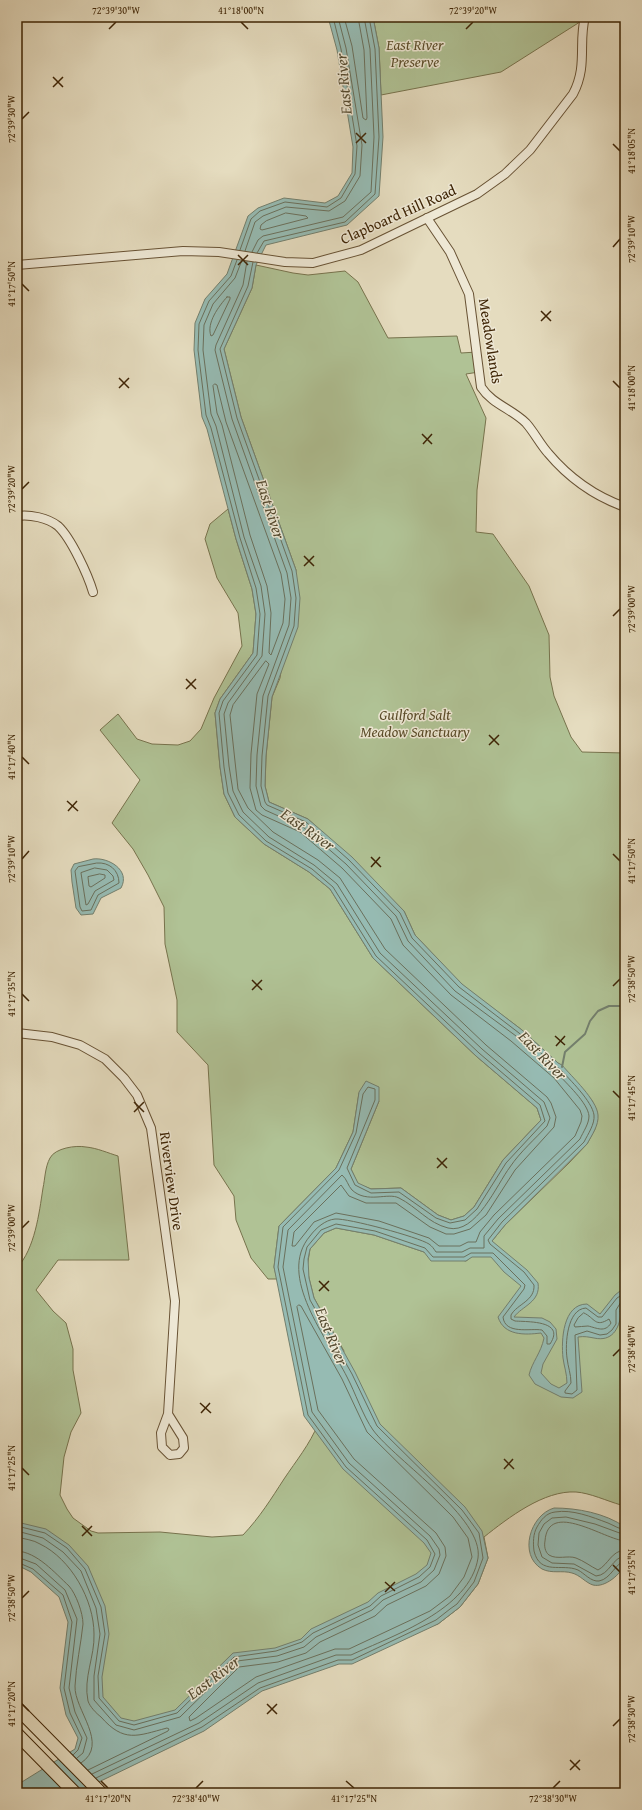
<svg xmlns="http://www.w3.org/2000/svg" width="642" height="1810" font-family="'Gentium Book Plus',serif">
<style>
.green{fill:#b0c295;stroke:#77734d}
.water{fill:#96bbb3;stroke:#737f6d}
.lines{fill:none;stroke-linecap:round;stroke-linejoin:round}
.shore{stroke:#6a705c;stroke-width:1}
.stream{stroke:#737f6d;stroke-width:2}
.minor-casing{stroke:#685234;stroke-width:10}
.highway-casing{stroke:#3e2405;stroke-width:14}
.minor{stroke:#eee8d5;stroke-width:8}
.highway{stroke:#e5dcbf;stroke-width:12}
.ticks{fill:none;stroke:#3e2405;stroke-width:1.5}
.labels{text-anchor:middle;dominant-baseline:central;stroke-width:3;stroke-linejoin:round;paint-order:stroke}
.park-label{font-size:15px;font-style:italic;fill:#5a4c29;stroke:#eee8d5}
.street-label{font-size:15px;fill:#3e2405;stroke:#eee8d5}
.water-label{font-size:16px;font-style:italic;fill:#544a30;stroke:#eee8d5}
.neatline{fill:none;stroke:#3e2405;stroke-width:1.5}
.ticks-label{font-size:10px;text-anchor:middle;fill:#3e2405}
</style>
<rect width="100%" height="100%" fill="#e5dcbf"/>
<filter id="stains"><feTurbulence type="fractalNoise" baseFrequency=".005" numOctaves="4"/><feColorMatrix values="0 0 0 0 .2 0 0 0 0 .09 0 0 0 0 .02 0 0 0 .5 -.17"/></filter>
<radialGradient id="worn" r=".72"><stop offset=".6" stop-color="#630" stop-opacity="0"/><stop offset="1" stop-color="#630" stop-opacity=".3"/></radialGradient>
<g class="green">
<path d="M373 17H584L583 20 501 72 381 95 379 48Z"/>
<path d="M256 265 293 273 308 275 345 271 358 282 388 338 457 336 461 353 477 352 479 372 466 374 486 418 477 490 476 532 493 534 529 586 549 635 550 677 554 696 571 737 582 752 625 753V1504L621 1505C607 1501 590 1493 576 1492 544 1490 508 1518 484 1537L488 1558 478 1584 460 1607 438 1624 286 1666 174 1740 93 1743 79 1614 17 1555V1268C35 1248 39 1214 43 1188 45 1179 45 1167 50 1158 55 1148 76 1145 86 1147 97 1148 108 1153 118 1156L129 1260H58L36 1290 53 1311 66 1323 73 1349V1370L81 1413 71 1432 64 1457 60 1495 67 1509 73 1518 91 1531 98 1533 160 1532 212 1537 243 1535C260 1517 271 1499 284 1479 296 1461 310 1444 318 1424 328 1401 335 1375 344 1351L314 1298 309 1278 307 1268 310 1249 324 1233 336 1228 374 1235 424 1252 466 1261 492 1241 505 1225 569 1163 587 1144 595 1129 593 1102 562 1066 558 1063 522 1030 462 985 415 935 404 911 308 819 269 802 265 786 266 756 272 697 280 678 296 570 241 417 224 349 252 288Z"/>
<path d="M228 509 236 539 252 589 256 614 253 653 220 699 215 713 220 767 224 794 235 817 264 844 309 872 330 889 373 958 476 1056 537 1108 541 1120 503 1160 474 1207 464 1216 451 1220 438 1215 401 1188 371 1189 358 1184 351 1169 379 1101 359 1093 353 1132 336 1168 279 1226 274 1267 277 1279H268L251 1258 236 1220 234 1196 214 1165 208 1065 177 1032V1000L165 944 164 907 148 875 133 849 112 823 140 780 100 730 118 714 137 739 152 744 178 745 190 741 201 729 214 698 242 646 238 613 217 578 205 539 210 524Z"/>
</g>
<g class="water">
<path d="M328 17H373L379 48 383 137 379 196 347 225 266 245 256 265 252 288 224 349 241 417 296 570 300 598 298 627 272 697 266 756 265 786 269 802 308 819 352 857 404 911 415 935 462 984 522 1030 558 1063 562 1065C572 1077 597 1100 598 1115 599 1125 592 1135 587 1144L505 1225 492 1241 527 1270 538 1283C541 1302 522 1306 514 1317L542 1318 550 1322 556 1329 557 1339 543 1364 541 1373 551 1384 559 1388 567 1383C567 1374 564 1366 563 1358 561 1340 563 1304 587 1304L600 1314 615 1295 625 1287V1303L620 1311 621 1314C619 1329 612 1342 594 1338 588 1337 585 1336 578 1337L582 1392 573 1398 561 1397 535 1384 529 1375C532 1362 541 1353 544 1338L541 1333C525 1335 504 1336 498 1317L521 1286 504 1272 491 1257H472L466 1261H431L424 1252 374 1235 336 1228 324 1233 310 1249 308 1259 309 1278 314 1298 355 1372 380 1424 465 1507 482 1531 488 1558 478 1584 460 1607 438 1624 352 1664H339L262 1691 204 1731 76 1793H17V1785L75 1749 78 1738 66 1715 60 1688 68 1622 59 1597 31 1572 17 1565V1522L46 1529 69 1545 88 1566 105 1606 109 1634 102 1677 103 1697 121 1718 134 1721 175 1710 233 1653 275 1648 301 1639 311 1629 368 1602 378 1593 416 1574 427 1565 431 1553 424 1543 343 1469 304 1416 274 1267 279 1226 336 1168 353 1132 359 1092 366 1081 379 1087V1101L351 1169 358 1183 371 1189 401 1188 438 1215 451 1220 464 1216 474 1207 503 1160 541 1120 537 1108 476 1056 373 958 330 889 309 872 264 844 235 817 224 794 220 767 215 713 220 699 253 653 256 614 252 589 236 539 207 429 202 417 194 350 195 323 205 299 227 274 248 216 258 208 284 198 325 203 338 196 352 173 353 147 337 50Z"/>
<path d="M93 859C108 857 131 870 121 888L101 898 93 914 81 915 76 908 72 882 71 870 74 864Z"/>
<path d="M554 1508C577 1508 605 1513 625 1527 625 1536 628 1556 625 1564 621 1574 605 1588 593 1585 586 1583 580 1575 572 1573 562 1570 552 1574 542 1569 518 1555 530 1515 554 1508Z"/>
</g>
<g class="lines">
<g class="shore">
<path d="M344 17 352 46 363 118 366 120 367 118 364 50 358 17"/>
<path d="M286 213 306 216 308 218 262 230 260 229 261 225 266 221Z"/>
<path d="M240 250 251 219 260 211 285 202 327 207 341 198 355 174 357 146 341 49 333 17"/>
<path d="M245 251 255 222 263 216 286 207 329 211 345 201 360 176 362 145 346 48 338 17"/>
<path d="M252 252 258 240 263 236 343 217 371 192 374 137 370 49 364 17"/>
<path d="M257 253 264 241 345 222 375 194 379 137 375 49 369 17"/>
<path d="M227 297H230V299L213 335 211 336C206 323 219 306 227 297Z"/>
<path d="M215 384 217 385 226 422 281 574 285 599 283 623 271 655 269 653 271 613 267 586 250 535 222 425 217 413 213 386Z"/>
<path d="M266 661 269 664 257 694 251 754 250 788 256 810 262 815 300 832 342 868 391 919 403 945 451 995 511 1041 554 1078 580 1110 582 1116 581 1122 575 1136 494 1215 480 1232 476 1242H468L460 1246H439L429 1238 379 1221 336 1213 314 1222 295 1246H292L294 1232 341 1185 349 1196 366 1203H396L430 1227 446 1234H454L470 1229 486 1215 515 1170 554 1127 556 1117 551 1103 547 1097 486 1045 385 949 340 878 318 860 273 832 248 808 238 789 230 715 233 705Z"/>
<path d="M97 863C109 862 119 870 119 883L98 895 91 910 82 911 80 907 75 871 78 867Z"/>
<path d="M95 868 107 870 113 876 114 880 95 891 88 904 86 905 81 873Z"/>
<path d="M100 874 105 875V878L91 887 89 886 88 877Z"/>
<path d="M625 1293 617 1298 602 1317H598L586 1308C567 1309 565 1344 567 1358 568 1367 571 1374 571 1383L565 1391V1393L572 1394 577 1390 575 1335 587 1331 600 1335 607 1334 612 1330 616 1324V1310L621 1302 625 1301"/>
<path d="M299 1305 301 1306 342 1379 367 1432 453 1517 468 1538 472 1557 464 1577 450 1596 430 1611 349 1649H335L256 1677 196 1718 190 1721 189 1717 239 1667 278 1662 306 1653 320 1642 375 1616 387 1605 426 1586 439 1574 446 1556 445 1547 436 1533 354 1459 318 1410 297 1307Z"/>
<path d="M584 1313C595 1318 595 1328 609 1319L611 1323C605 1333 597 1328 588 1326 584 1326 579 1327 575 1327L574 1325 578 1318Z"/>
<path d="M17 1526 45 1533 67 1548 85 1569 101 1607 105 1634 98 1676 99 1698 119 1721 134 1725 177 1713 234 1657 276 1651 302 1642 313 1633 370 1606 381 1596 419 1577 430 1567 435 1554 427 1540 346 1467 308 1415 278 1267 283 1227 339 1170 356 1133 363 1094 368 1087 375 1089V1100L347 1168 355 1185 371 1193 399 1192 436 1218 450 1223 465 1220 477 1209 506 1163 545 1121 540 1105 479 1053 376 956 333 887 312 869 266 841 239 815 228 793 224 767 219 713 223 701 257 655 260 614 256 588 240 538 211 428 206 415 198 350 199 324 209 301 231 276 237 260"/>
<path d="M625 1530C619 1529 613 1525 608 1523 592 1517 572 1509 555 1512 546 1513 541 1520 537 1527 533 1534 533 1543 534 1551 540 1576 562 1563 578 1570 584 1573 591 1582 599 1581 611 1579 616 1562 625 1561"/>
<path d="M17 1531 43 1538 63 1552 81 1571 96 1608 100 1634 94 1676V1700L116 1725 134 1730 180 1717 237 1661 277 1656 304 1647 316 1637 372 1610 383 1600 421 1582 434 1570 440 1555 439 1549 430 1536 349 1463 312 1412 283 1267 288 1230 342 1175C347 1179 348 1186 352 1190 367 1204 388 1192 399 1198 417 1207 428 1223 448 1228 476 1235 497 1184 510 1167 520 1152 535 1139 547 1126L550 1118 544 1102 482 1049 380 953 337 884 314 865 269 837 243 812 233 791 229 766 224 714 228 703 262 656 265 614 261 586 244 537 216 426 211 414 203 350 204 325 213 304 235 278 242 260"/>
<path d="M625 1535 595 1524 566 1517 552 1518 544 1524 539 1533 538 1545 542 1557 552 1563 574 1564 596 1576C610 1575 612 1557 625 1556"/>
<path d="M17 1537C24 1539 34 1540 40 1544 71 1559 94 1600 94 1634 95 1656 83 1678 88 1701 90 1707 96 1713 101 1717 124 1743 137 1736 167 1728L169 1729 168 1731 88 1770"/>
<path d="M625 1541C605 1540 548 1499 545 1541 544 1546 545 1552 549 1555 557 1560 568 1555 576 1558 584 1561 590 1566 598 1570 609 1564 611 1551 625 1550"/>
<path d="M17 1551C37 1552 55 1573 69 1586 76 1594 83 1613 83 1624 81 1644 76 1665 75 1686 74 1710 110 1744 81 1763"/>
<path d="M17 1557 36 1564 65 1590 77 1619 69 1688 75 1712 87 1738 83 1753 77 1758"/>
<path d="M17 1562 33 1569 63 1595 72 1622 64 1688 70 1713 82 1738 78 1750 73 1755"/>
<path d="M92 1774 199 1723 258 1683 336 1655H351C392 1636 470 1610 478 1558 484 1518 396 1461 373 1430 363 1416 355 1392 347 1377 328 1339 276 1276 310 1236 316 1228 325 1220 335 1219 348 1218 418 1237 429 1244 432 1246 434 1249 436 1252H462L470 1248H484V1236L498 1219 580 1139C583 1132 589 1124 589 1116 588 1103 566 1083 557 1073L552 1070 516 1036 455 991 408 941 396 916 346 864 303 827 265 810 261 806 256 786 257 755 263 696 289 625 291 598 287 573 232 419 215 350 216 345 243 285 247 261"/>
<path d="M96 1778 202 1727 260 1688 338 1660H352L436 1620 450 1609 457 1604 474 1582 483 1558 479 1533 462 1510 377 1426 352 1374 310 1300 303 1269 304 1259 307 1247 321 1230 336 1224 375 1231 425 1248 433 1257H464L471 1253H493L525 1285 524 1289 503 1317C505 1335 530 1328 542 1330L547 1336V1344H550C566 1320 527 1322 515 1321L511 1319V1315C517 1304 535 1301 534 1285L524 1272 490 1244 488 1240 502 1222 584 1142C588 1134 595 1124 594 1115 592 1101 570 1080 560 1069L555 1066 519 1033 459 987 412 938 400 913 349 860 306 822 267 805 265 802 261 786 262 756 268 696 294 626 296 598 292 571 237 418 220 349 248 286 253 262"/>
</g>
<path class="stream" d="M562 1067 565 1052 585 1034 590 1021 598 1011 609 1006H625"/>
<g class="minor-casing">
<g id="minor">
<path d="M427 218 450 252 469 294 481 387C492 404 512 409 526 423 534 432 540 444 548 453 569 478 594 496 625 507"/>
<path d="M17 265 183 251 219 252 285 262 313 263 361 250 477 194 505 174 530 150 573 94C588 66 578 43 585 17"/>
<path d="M17 516C30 514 48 518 58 526 71 538 88 575 93 592"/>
<path d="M17 1033 52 1037 80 1045 105 1059 124 1078 137 1095 151 1128 175 1301 168 1414 161 1433 162 1447 170 1455 179 1454 184 1448 183 1438 168 1414"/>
</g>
</g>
<g class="highway-casing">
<g id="highway">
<path d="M17 1708 101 1793"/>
<path d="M17 1734 75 1793"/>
</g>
</g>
<use href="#minor" class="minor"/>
<use href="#highway" class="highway"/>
</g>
<path class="ticks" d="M241 22 248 29M109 29 116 22M466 29 473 22M53 77 63 87M53 87 63 77M22 119 29 112M356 133 366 143M356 143 366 133M613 144 620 151M613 247 620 239M238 255 248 265M238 265 248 255M22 284 29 291M541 311 551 321M541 321 551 311M119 378 129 388M613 381 620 388M119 388 129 378M422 434 432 444M423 444 432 434M22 489 29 482M304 556 314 566M304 566 314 556M613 616 620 609M186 679 196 689M186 689 196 679M489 735 499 745M489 745 499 735M22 757 29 764M67 801 78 811M68 811 77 801M613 854 620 861M371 857 381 867M22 859 29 851M371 867 380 857M252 980 262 990M613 986 620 979M252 990 262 980M22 994 29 1001M555 1036 565 1045M556 1046 565 1036M613 1091 620 1098M134 1102 144 1112M134 1112 144 1102M437 1158 447 1168M437 1168 447 1158M22 1228 29 1221M319 1281 329 1291M319 1291 329 1281M613 1356 620 1349M200 1403 211 1413M201 1413 210 1403M504 1459 514 1469M22 1468 29 1475M504 1469 513 1459M82 1526 92 1536M82 1536 92 1526M613 1565 620 1572M385 1582 395 1591M385 1592 395 1582M22 1598 29 1591M22 1704 29 1711M267 1704 277 1714M267 1714 277 1704M613 1726 620 1719M570 1760 580 1770M570 1770 580 1760M101 1781 108 1788M346 1781 354 1788M196 1788 203 1781M553 1788 560 1781"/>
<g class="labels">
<g class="park-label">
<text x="415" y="44">East River<tspan x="415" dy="17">Preserve</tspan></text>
<text x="415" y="714">Guilford Salt<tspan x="415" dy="17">Meadow Sanctuary</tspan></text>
</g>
<g class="street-label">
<text transform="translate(398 214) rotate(-24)">Clapboard Hill Road</text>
<text transform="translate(491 341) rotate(81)">Meadowlands</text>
<text transform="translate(172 1181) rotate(82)">Riverview Drive</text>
</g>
<g class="water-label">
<text transform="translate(343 84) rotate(-95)">East River</text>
<text transform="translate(271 509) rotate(72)">East River</text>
<text transform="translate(308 829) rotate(35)">East River</text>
<text transform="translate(543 1055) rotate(46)">East River</text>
<text transform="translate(332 1336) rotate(68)">East River</text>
<text transform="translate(213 1677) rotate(-37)">East River</text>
</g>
</g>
<rect width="642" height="1810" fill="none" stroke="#e5dcbf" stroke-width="44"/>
<rect x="22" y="22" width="598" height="1766" class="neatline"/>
<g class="ticks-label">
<text x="116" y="14">72°39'30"W</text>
<text x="241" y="14">41°18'00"N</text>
<text x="473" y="14">72°39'20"W</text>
<text transform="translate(11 119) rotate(-90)" y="4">72°39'30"W</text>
<text transform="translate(631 151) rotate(-90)" y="4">41°18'05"N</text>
<text transform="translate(631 239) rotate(-90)" y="4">72°39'10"W</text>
<text transform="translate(11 284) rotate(-90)" y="4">41°17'50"N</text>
<text transform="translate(631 388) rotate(-90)" y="4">41°18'00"N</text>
<text transform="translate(11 489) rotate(-90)" y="4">72°39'20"W</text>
<text transform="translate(631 609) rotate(-90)" y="4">72°39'00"W</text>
<text transform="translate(11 757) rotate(-90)" y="4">41°17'40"N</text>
<text transform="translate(11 859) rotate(-90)" y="4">72°39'10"W</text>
<text transform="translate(631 861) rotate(-90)" y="4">41°17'50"N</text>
<text transform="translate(631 979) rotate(-90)" y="4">72°38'50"W</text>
<text transform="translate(11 994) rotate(-90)" y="4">41°17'35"N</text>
<text transform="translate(631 1098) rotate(-90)" y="4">41°17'45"N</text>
<text transform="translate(11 1228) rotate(-90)" y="4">72°39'00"W</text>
<text transform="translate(631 1349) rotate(-90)" y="4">72°38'40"W</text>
<text transform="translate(11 1468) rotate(-90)" y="4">41°17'25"N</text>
<text transform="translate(631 1572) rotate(-90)" y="4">41°17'35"N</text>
<text transform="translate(11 1598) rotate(-90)" y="4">72°38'50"W</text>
<text transform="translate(11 1704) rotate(-90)" y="4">41°17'20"N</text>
<text transform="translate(631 1719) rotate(-90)" y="4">72°38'30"W</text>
<text x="108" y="1802">41°17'20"N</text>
<text x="196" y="1802">72°38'40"W</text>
<text x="354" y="1802">41°17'25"N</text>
<text x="553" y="1802">72°38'30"W</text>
</g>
<rect width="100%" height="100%" filter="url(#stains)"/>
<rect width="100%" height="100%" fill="url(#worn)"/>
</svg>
